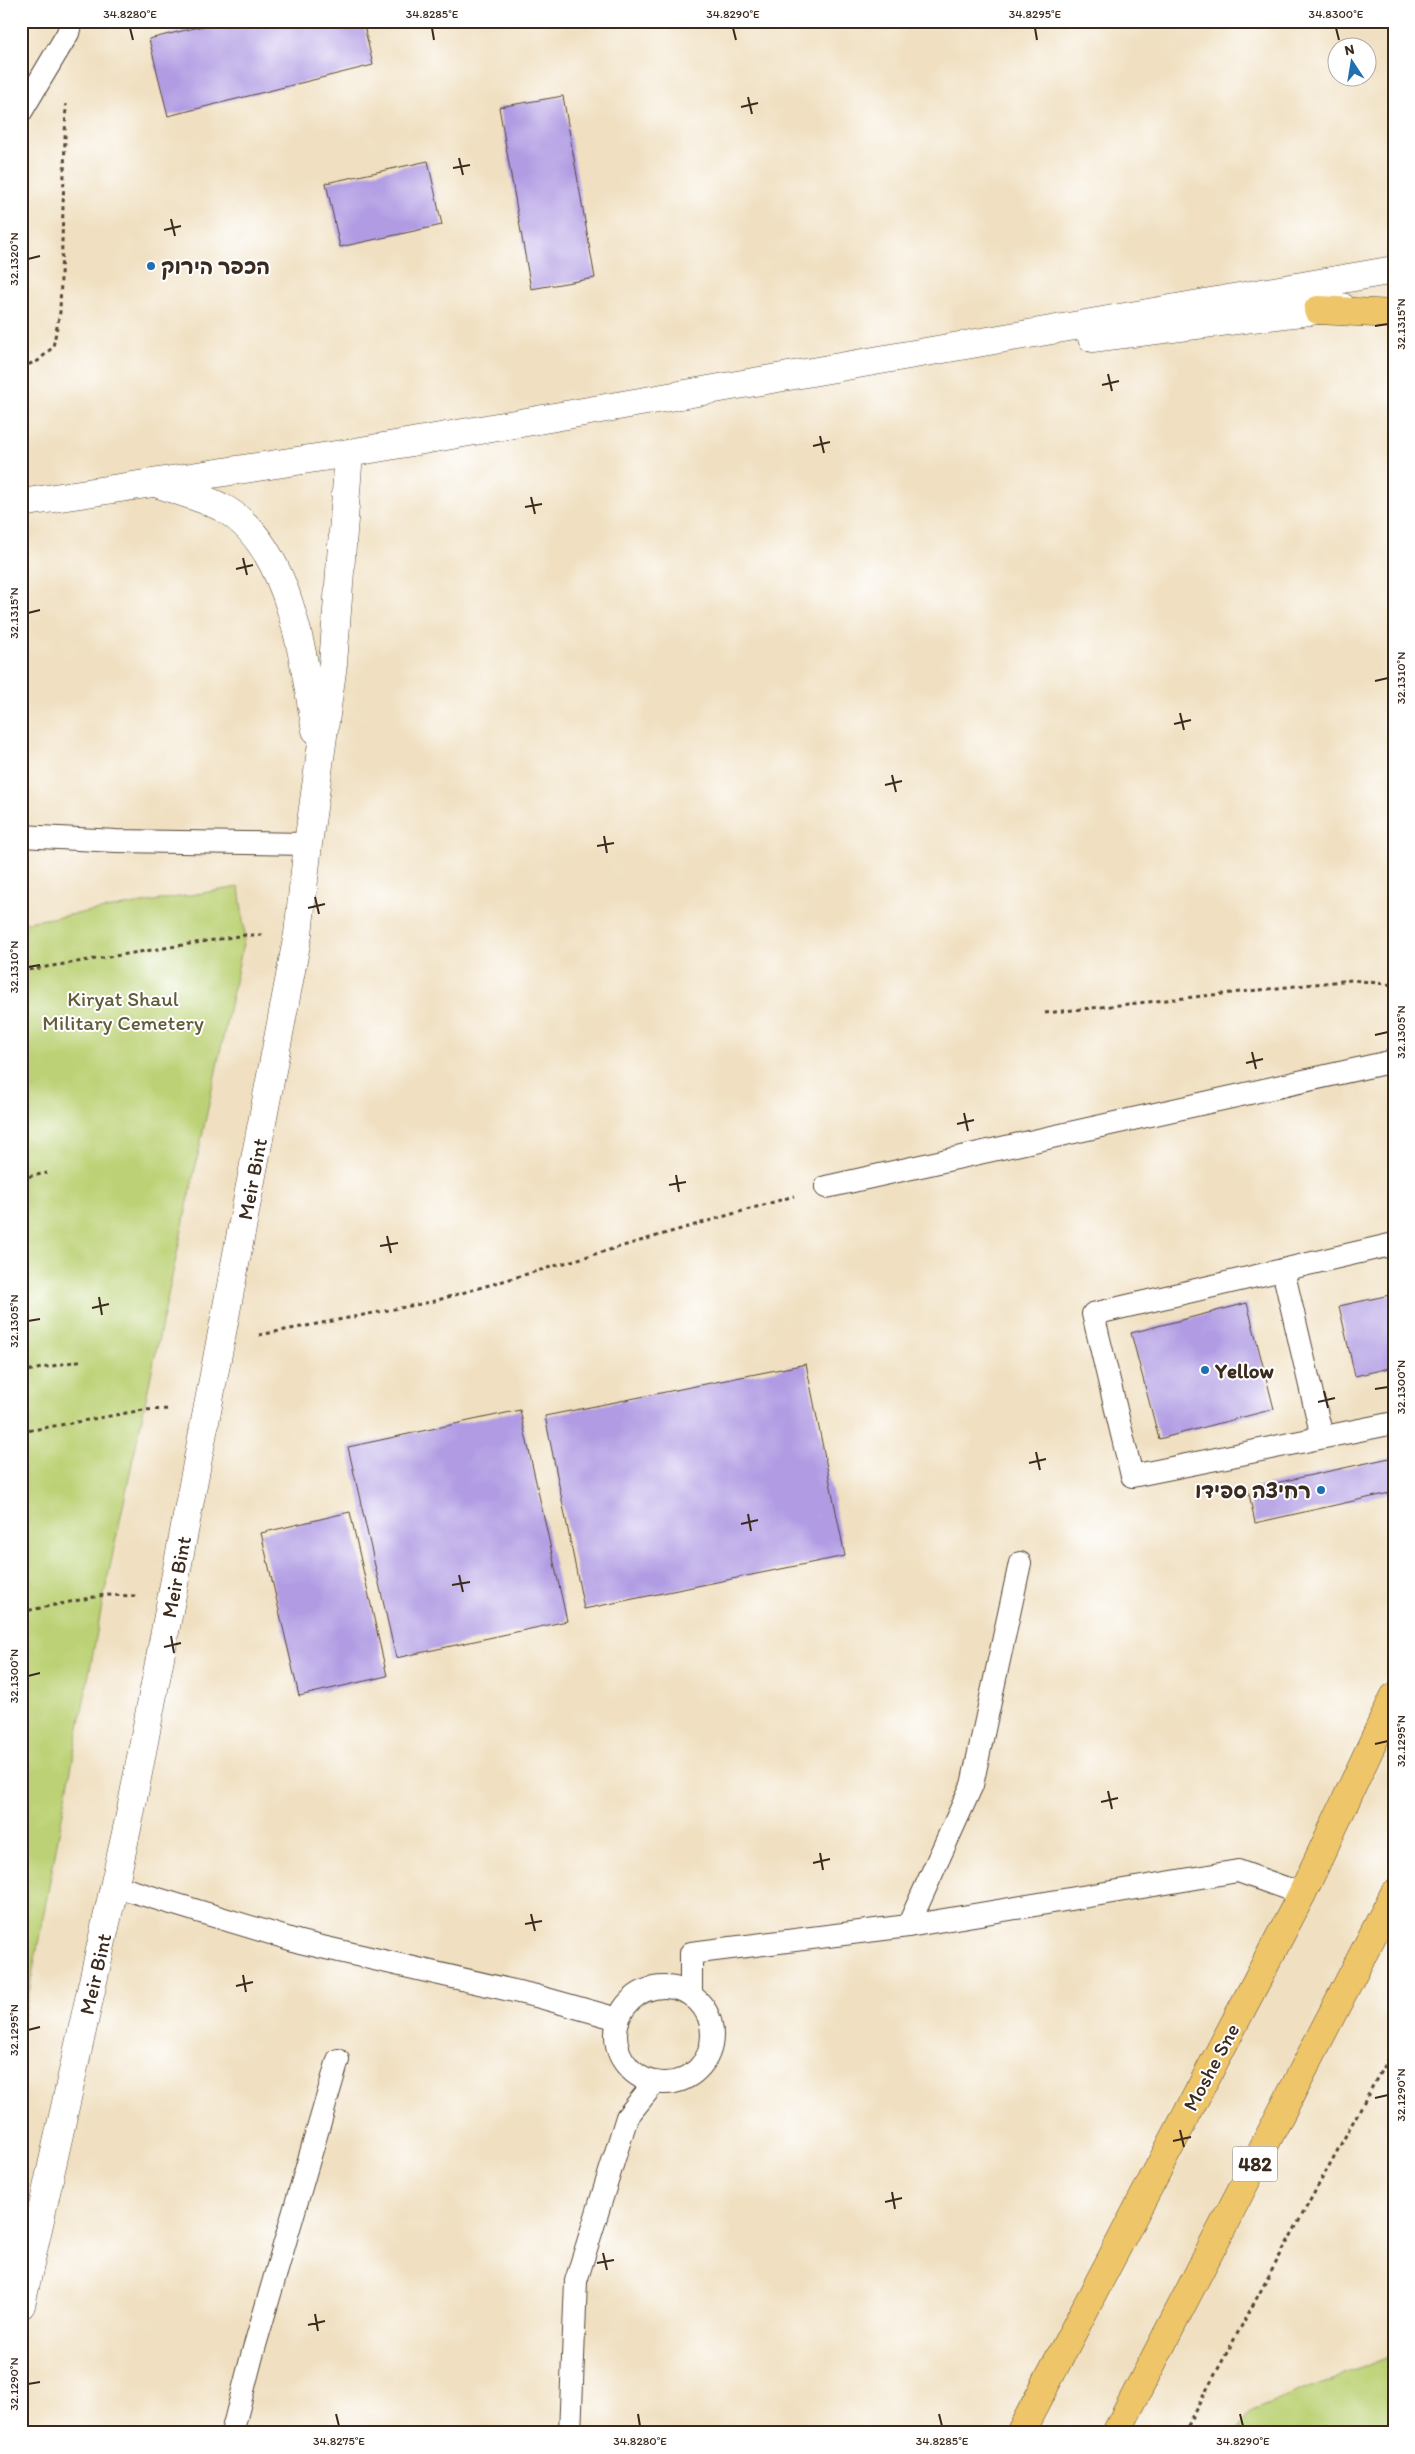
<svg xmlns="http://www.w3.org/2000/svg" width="1415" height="2454" font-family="Itim,'Playpen Sans Hebrew',sans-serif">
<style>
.green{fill:#bcd175;stroke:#7c7e4a}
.building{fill:#b19ce3}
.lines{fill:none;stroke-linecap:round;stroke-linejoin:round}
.lane-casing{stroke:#564536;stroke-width:24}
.street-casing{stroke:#564536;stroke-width:29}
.primary-casing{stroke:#564536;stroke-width:29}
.path{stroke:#564536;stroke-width:3;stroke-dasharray:4 4;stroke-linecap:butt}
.lane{stroke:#fff;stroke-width:22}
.street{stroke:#fff;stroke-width:28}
.primary{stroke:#eec569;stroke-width:28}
.ticks{fill:none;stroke:#3b2a1e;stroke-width:2}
.poi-dot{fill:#1f6fb2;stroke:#fff;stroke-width:2}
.labels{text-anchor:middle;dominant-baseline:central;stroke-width:4;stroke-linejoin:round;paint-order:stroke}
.shield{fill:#fff;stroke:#766a62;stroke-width:1}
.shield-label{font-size:20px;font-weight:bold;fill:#3b2a1e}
.poi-label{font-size:21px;font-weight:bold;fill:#3b2a1e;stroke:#fff;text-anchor:start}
.park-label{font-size:21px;fill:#625c38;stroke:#fff}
.street-label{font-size:21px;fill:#3b2a1e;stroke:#fff}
.neatline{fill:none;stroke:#3b2a1e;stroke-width:2}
.ticks-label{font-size:12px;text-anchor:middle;fill:#3b2a1e}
</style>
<rect width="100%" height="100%" fill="#fff"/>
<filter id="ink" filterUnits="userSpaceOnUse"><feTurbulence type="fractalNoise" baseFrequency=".02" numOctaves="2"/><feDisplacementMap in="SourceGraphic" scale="10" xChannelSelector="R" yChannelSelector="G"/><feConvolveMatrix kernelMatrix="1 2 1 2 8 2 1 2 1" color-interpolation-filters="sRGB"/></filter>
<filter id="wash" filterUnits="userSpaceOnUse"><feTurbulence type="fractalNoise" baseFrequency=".0096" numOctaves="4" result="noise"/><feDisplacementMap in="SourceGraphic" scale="20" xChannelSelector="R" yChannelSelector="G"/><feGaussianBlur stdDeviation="1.12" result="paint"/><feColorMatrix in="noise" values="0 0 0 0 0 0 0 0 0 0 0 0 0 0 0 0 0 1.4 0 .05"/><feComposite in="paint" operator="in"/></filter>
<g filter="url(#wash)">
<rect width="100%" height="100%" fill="#f0e0c1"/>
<g class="green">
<path d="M239 887 245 935 104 1595 21 2034V923Z"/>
<path d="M1394 2355V2433H1236L1252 2410Z"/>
</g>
<g id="blocks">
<g class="building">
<path d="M223 21H305L306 24 319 21H363L373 65 168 116 149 39Z"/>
<path d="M563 96 595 278 531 289 499 107Z"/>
<path d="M428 161 442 225 340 247 326 183Z"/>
<path d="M1390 1295H1394V1367L1355 1376 1339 1306Z"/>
<path d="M1247 1303 1274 1409 1159 1439 1131 1333Z"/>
<path d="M806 1364 845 1556 584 1609 545 1416Z"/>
<path d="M520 1410 567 1621 396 1658 348 1447Z"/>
<path d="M1394 1457V1492L1255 1523 1248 1489Z"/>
<path d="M350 1512 387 1676 299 1696 261 1533Z"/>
</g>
</g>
</g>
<g filter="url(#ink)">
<use href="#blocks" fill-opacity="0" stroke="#564536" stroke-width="1"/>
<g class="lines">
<g class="lane-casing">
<g id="lane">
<path d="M21 112 68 33 71 21"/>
<path d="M21 836 116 841 308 844"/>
<path d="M826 1187 1394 1061"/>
<path d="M1394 1244 1093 1314 1132 1476 1394 1423"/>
<path d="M1283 1270 1322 1437"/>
<path d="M115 1886 300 1942 536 1996 618 2019"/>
<path d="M908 1926 972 1785 1020 1563"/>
<circle cx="664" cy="2035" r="48"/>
<path d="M691 1995V1953L908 1926 1238 1871 1302 1894"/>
<path d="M232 2433 253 2352 338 2060"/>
<path d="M570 2433 576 2281 627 2117 655 2082"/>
</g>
</g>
<g class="street-casing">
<g id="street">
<path d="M1092 338 1342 307"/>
<path d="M156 483C177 491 201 497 221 507 291 544 303 660 316 730"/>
<path d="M21 503 349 453 1394 270"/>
<path d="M21 2305 130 1815 298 934 308 844 333 664 349 453"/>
</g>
</g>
<g class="primary-casing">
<g id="primary">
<path d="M1318 310 1394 314"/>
<path d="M1020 2433 1302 1894 1394 1697"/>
<path d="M1116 2433 1394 1894"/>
</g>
</g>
<g class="path">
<path d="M21 367 38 361 53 347 60 312 66 104"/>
<path d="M21 971 245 935H263"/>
<path d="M1045 1013 1352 980 1394 985"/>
<path d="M21 1178 47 1173"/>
<path d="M259 1335 431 1302 794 1196"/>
<path d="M21 1372 83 1360"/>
<path d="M21 1432 143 1410 171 1409"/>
<path d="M21 1612 104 1595 136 1596"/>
<path d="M1183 2433 1394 2047"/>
</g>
<use href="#lane" class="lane"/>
<use href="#street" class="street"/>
<use href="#primary" class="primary"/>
</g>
</g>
<path class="ticks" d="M130 28 133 40M432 28 434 40M733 28 736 40M1035 28 1037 40M1336 28 1339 40M748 97 752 114M741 107 758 103M459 158 463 175M453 168 470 165M171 219 175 236M164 230 181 226M28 259 40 256M1375 326 1388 324M1108 374 1112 391M1102 385 1119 381M820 436 824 453M813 446 830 442M531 497 535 514M525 507 542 504M243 558 247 575M236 569 253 565M28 613 40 610M1375 681 1388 678M1180 713 1184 730M1174 724 1191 720M892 775 896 792M885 785 902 781M604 836 607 853M597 846 614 843M315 897 319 914M308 908 325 904M28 967 40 965M1375 1035 1388 1032M1252 1052 1256 1069M1246 1063 1263 1059M964 1113 968 1131M957 1124 974 1120M676 1175 679 1192M669 1185 686 1182M387 1236 391 1253M380 1246 398 1243M99 1297 102 1315M92 1308 109 1304M28 1321 40 1319M1375 1389 1388 1387M1324 1391 1328 1408M1318 1402 1335 1398M1036 1452 1040 1470M1029 1463 1046 1459M748 1514 751 1531M741 1524 758 1520M459 1575 463 1592M452 1585 470 1582M171 1636 174 1653M164 1647 181 1643M28 1676 40 1673M1375 1744 1388 1741M1108 1791 1112 1809M1101 1802 1118 1798M820 1853 823 1870M813 1863 830 1859M531 1914 535 1931M525 1924 542 1921M243 1975 246 1992M236 1986 253 1982M28 2030 40 2027M1375 2098 1388 2095M1180 2130 1184 2147M1173 2141 1191 2137M892 2192 895 2209M885 2202 902 2198M603 2253 607 2270M597 2263 614 2260M315 2314 318 2331M308 2325 325 2321M28 2384 40 2382M336 2414 339 2426M638 2414 640 2426M939 2414 942 2426M1240 2414 1243 2426"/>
<g class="poi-dot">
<circle cx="151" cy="266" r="5"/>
<circle cx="1205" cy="1370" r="5"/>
<circle cx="1321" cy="1490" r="5"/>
</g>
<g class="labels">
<rect class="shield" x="1232.5" y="2146.5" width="45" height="35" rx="4"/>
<g class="shield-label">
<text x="1255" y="2164">482</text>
</g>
<g class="poi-label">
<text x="161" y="266">הכפר הירוק</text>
<text x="1215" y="1370">Yellow</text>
<text x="1311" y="1490" text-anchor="end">רחיצה ספידו</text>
</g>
<g class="park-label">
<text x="123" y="998">Kiryat Shaul<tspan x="123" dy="24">Military Cemetery</tspan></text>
</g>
<g class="street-label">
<text transform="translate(252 1179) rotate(-79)">Meir Bint</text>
<text transform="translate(176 1577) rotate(-79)">Meir Bint</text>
<text transform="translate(95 1974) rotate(-77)">Meir Bint</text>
<text transform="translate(1211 2067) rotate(-62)">Moshe Sne</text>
</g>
</g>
<rect width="1415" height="2454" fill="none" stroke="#fff" stroke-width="55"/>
<g transform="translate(1352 62) rotate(348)"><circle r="24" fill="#ffffff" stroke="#b1aaa5"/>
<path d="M0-4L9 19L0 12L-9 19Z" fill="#1f6fb2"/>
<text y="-8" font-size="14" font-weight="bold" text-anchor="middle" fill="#3b2a1e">N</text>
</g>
<rect x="28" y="28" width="1360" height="2398" class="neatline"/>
<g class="ticks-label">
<text x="130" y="18">34.8280°E</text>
<text x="432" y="18">34.8285°E</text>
<text x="733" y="18">34.8290°E</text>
<text x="1035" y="18">34.8295°E</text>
<text x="1336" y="18">34.8300°E</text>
<text transform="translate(14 259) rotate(-90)" y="4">32.1320°N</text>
<text transform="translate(1401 324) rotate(-90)" y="4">32.1315°N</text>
<text transform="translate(14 613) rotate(-90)" y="4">32.1315°N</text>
<text transform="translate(1401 678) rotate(-90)" y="4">32.1310°N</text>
<text transform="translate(14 967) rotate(-90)" y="4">32.1310°N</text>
<text transform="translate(1401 1032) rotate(-90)" y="4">32.1305°N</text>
<text transform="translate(14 1321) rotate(-90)" y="4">32.1305°N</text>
<text transform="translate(1401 1387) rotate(-90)" y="4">32.1300°N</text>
<text transform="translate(14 1676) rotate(-90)" y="4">32.1300°N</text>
<text transform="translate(1401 1741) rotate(-90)" y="4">32.1295°N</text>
<text transform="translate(14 2030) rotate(-90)" y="4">32.1295°N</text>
<text transform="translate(1401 2095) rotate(-90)" y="4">32.1290°N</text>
<text transform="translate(14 2384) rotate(-90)" y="4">32.1290°N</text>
<text x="339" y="2445">34.8275°E</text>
<text x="640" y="2445">34.8280°E</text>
<text x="942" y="2445">34.8285°E</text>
<text x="1243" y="2445">34.8290°E</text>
</g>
</svg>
